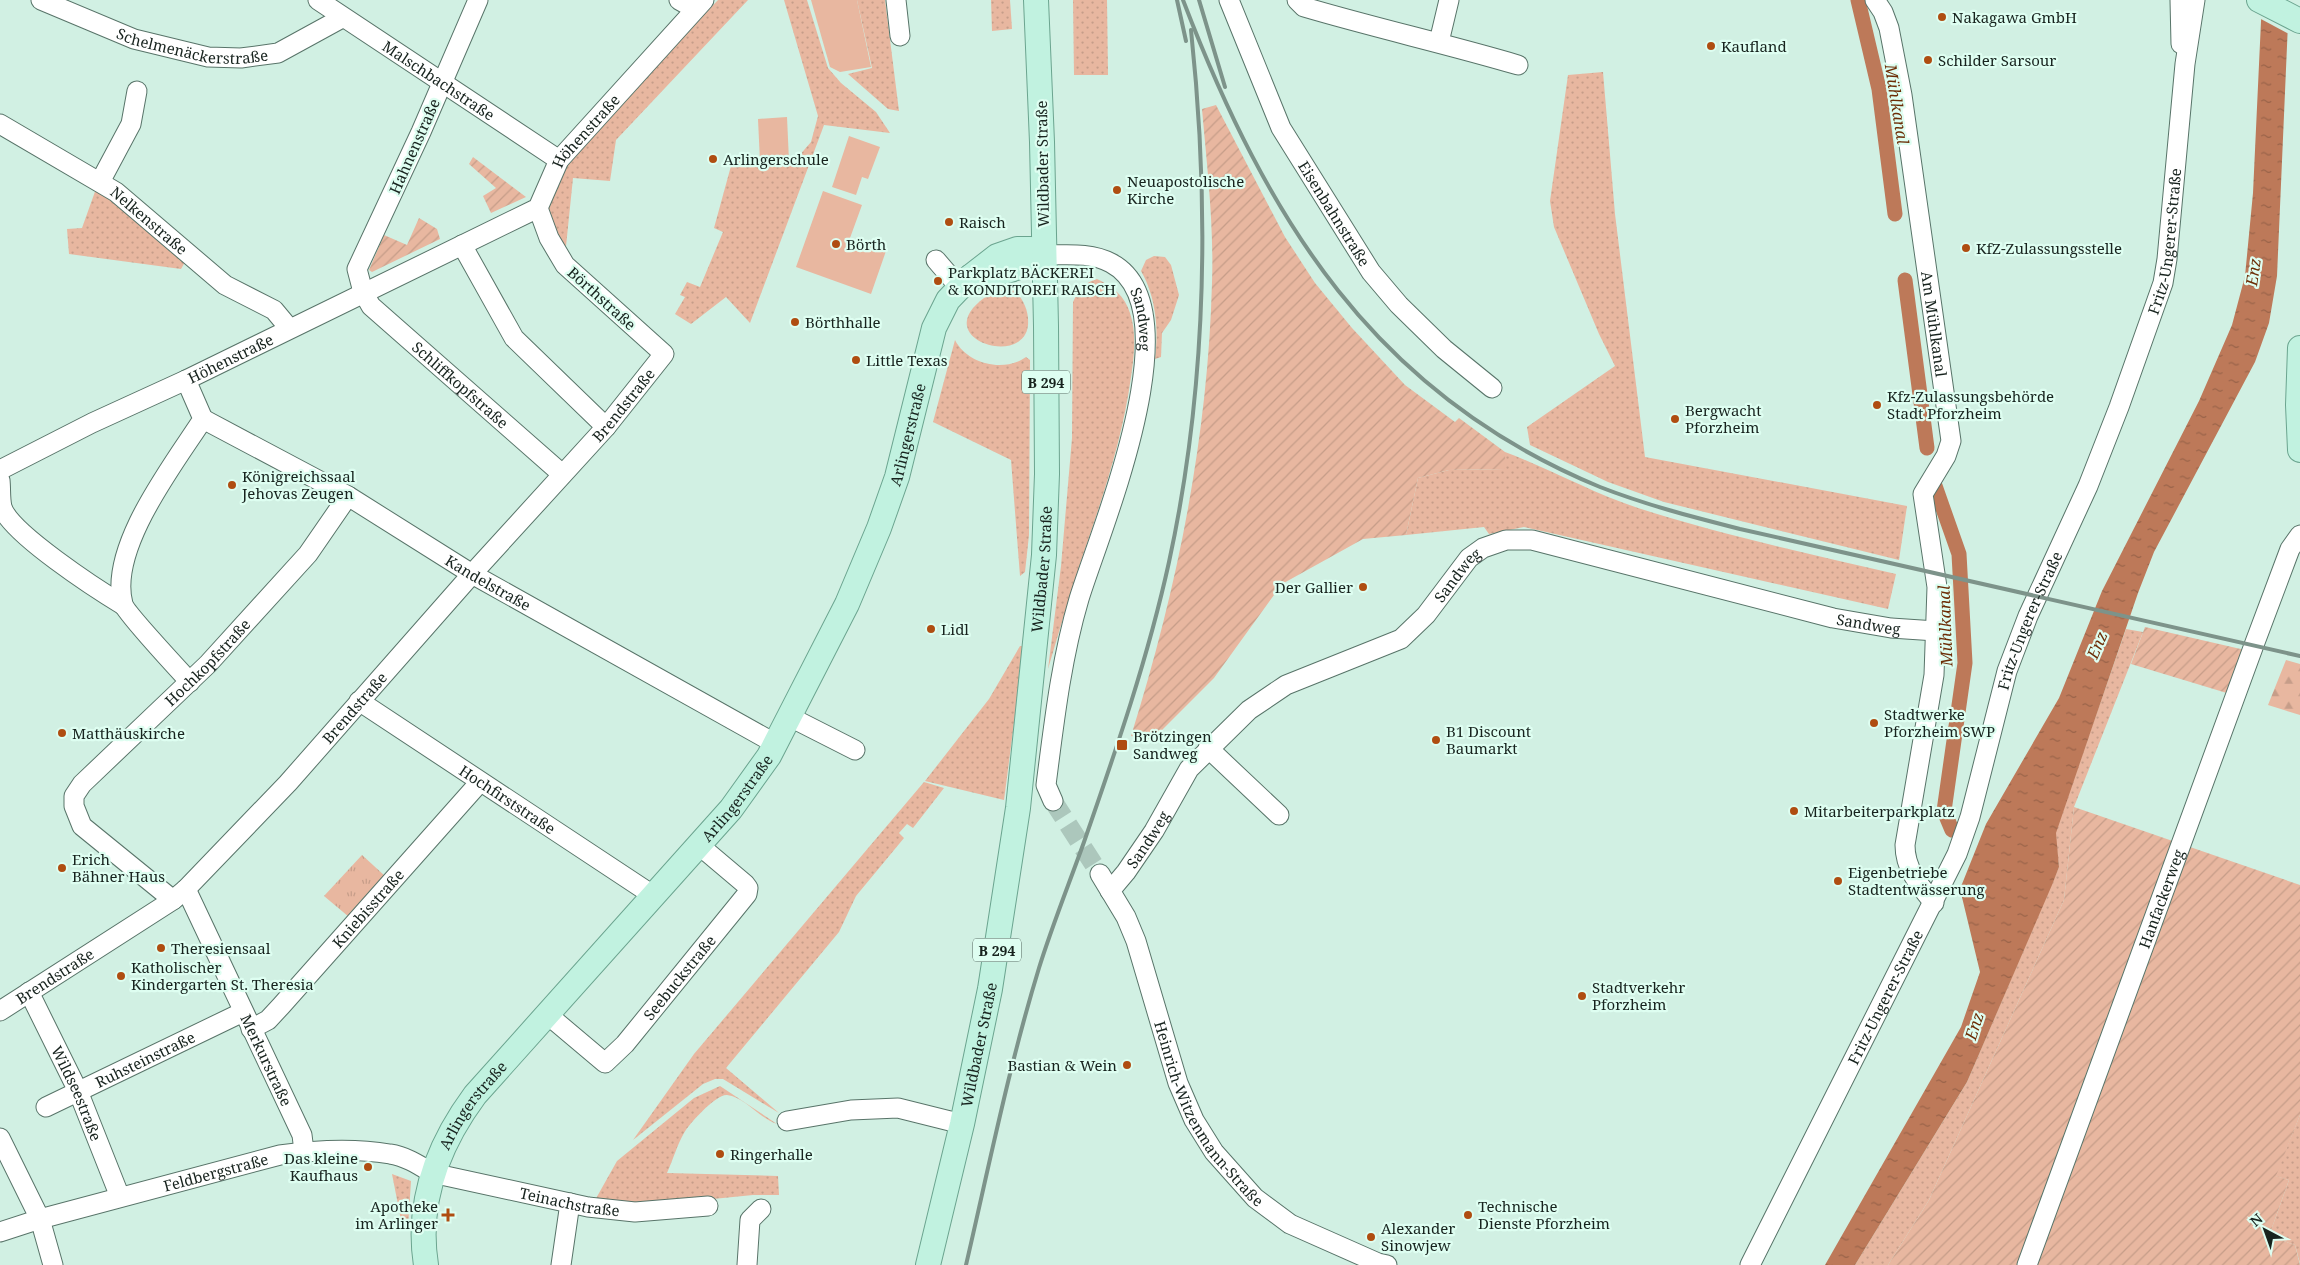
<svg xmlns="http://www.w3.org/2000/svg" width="2300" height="1265" font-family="'Noto Serif',serif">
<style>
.grass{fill:url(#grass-dots)}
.forest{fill:url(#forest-firs)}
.park{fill:url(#park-tufts)}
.garden{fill:url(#garden-furrows)}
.pitch{fill:#e8b7a0}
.water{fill:url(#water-ripples)}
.pier{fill:#d1f0e3}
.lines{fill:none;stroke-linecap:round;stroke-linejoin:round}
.canal{stroke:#bd7959;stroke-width:15}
.minor-tunnel{stroke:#acc7bc;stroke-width:19;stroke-dasharray:19 9;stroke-linecap:butt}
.minor-casing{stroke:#587469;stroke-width:21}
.major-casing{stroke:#6ba48f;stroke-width:26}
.minor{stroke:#fff;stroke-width:19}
.major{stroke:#c1f2e0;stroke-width:24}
.rail{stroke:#7d938a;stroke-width:4}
.poi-dot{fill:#af4d11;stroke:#defef1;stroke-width:2}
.labels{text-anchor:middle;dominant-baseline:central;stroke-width:4.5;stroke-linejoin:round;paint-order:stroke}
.shield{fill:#defef1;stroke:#53655d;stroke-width:1}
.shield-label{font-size:14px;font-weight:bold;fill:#17231e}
.poi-label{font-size:15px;fill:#17231e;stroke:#defef1;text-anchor:start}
.street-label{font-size:15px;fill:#17231e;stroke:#defef1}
.water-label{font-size:16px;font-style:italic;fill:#6c2d06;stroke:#defef1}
</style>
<defs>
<pattern id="grass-dots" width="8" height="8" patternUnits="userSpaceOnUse" patternTransform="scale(1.25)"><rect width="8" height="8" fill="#e8b7a0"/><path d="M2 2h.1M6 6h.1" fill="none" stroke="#c69d89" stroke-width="1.8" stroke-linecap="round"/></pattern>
<pattern id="forest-firs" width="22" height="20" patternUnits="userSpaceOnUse" patternTransform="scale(1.25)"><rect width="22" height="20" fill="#e8b7a0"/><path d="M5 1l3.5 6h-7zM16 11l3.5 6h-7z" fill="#c69d89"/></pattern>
<pattern id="park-tufts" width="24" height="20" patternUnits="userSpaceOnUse" patternTransform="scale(1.25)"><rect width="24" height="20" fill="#e8b7a0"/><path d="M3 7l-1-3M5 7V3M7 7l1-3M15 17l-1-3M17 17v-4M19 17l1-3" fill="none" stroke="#c69d89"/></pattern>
<pattern id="garden-furrows" width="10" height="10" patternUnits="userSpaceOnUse" patternTransform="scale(1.25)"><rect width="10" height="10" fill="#e8b7a0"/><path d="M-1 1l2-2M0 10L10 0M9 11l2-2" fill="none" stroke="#c69d89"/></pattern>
<pattern id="water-ripples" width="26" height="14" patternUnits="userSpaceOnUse" patternTransform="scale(1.25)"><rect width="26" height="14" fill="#bd7959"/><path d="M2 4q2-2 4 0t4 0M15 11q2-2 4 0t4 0" fill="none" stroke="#996349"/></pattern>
</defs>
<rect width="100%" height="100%" fill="#d1f0e3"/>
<g class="grass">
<path d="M718 0H748L616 140 610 181 573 178 565 256 548 207 565 169 616 107Z"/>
<path d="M784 0H807L828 68 841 83 876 112 890 133 824 125 750 323 726 297 691 324 675 314 685 297 680 295 687 282 700 287 723 232 714 228 734 155H757L758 166 791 165 811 142 818 116Z"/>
<path d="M857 0H885L899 111 888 109 848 74 872 68Z"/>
<path d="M991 0H1010L1012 29 992 31Z"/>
<path d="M1073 0H1107L1108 75H1074Z"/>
<path d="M1603 72 1615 214 1645 457 1907 506 1899 560 1664 502 1608 482 1530 445 1527 427 1615 366 1599 334 1554 227 1550 201 1568 75Z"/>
<path d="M97 186 185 262 181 269 69 254 67 229 82 228Z"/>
<path d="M1154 256 1165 257 1171 265 1179 295 1171 320 1162 333 1161 357 1155 359C1159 330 1156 297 1141 271L1146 260Z"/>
<path d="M1097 279C1112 286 1125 296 1130 313 1137 334 1134 356 1131 377 1122 443 1100 505 1079 567 1068 601 1058 635 1048 669L1061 566 1072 438 1073 302C1079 289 1084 283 1097 279Z"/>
<path d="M1005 289 1015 291C1024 300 1029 312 1028 325 1024 365 944 343 973 308 982 298 991 292 1005 289Z"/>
<path d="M955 340C967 364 1004 373 1026 357L1030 360 1029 535 1025 572 1020 576 1011 460 933 422Z"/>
<path d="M1505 452C1550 469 1592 493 1638 508 1722 535 1810 554 1896 574L1888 609 1524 527 1489 534 1484 527 1406 535 1418 478 1449 470 1505 469Z"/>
<path d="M2126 629 2143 632 2074 807 2064 900 1929 1200 1888 1265H1855L1967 1082 2059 867 2055 833Z"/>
<path d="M1020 646H1024L1004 800 925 781 989 699Z"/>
<path d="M924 782 944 788 913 828 907 824 899 833 904 838 856 896 839 932 726 1068 779 1113 723 1079H715L703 1084 633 1140 694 1054Z"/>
<path d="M720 1086 777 1124C760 1119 745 1097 727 1095 716 1094 689 1124 684 1133 677 1145 673 1160 667 1173L778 1176 779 1195H753L633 1207 594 1202 617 1161 694 1098Z"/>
<path d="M2300 1115V1263L2295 1245 2269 1236 2289 1180 2275 1176Z"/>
<path d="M392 1174 411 1181 408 1228 401 1220Z"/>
</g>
<path class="forest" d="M2286 660 2300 664V715L2268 705Z"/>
<path class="park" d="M362 855 385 876 349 917 324 896Z"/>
<g class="garden">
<path d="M1216 105 1285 237 1315 283 1352 328 1405 385 1455 422 1459 418 1505 452V469L1449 470 1418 478 1406 535 1363 539 1282 584 1214 678 1152 740 1131 736C1177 590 1208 437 1212 283 1214 225 1207 166 1202 109Z"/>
<path d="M473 157 526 197 491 213 483 196 496 188 469 164Z"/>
<path d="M419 218 437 229 440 239 372 272 369 270 384 235 407 245Z"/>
<path d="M2145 627 2245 650 2230 694 2131 664Z"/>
<path d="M2074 807 2300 885V1115L2276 1176 2289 1180 2269 1236 2295 1245 2300 1265H1888L1929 1200 2064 900Z"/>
</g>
<g class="pitch">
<path d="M811 0H857L871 67 840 72 830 67Z"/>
<path d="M787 117 789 161 760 162 758 119Z"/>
<path d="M849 136 880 147 868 179 862 177 856 195 832 187Z"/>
<path d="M823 191 862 205 850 238 886 251 871 294 796 267Z"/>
</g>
<path class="water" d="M2262 0H2289L2277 276 2269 323 2255 362 2154 552 2138 593 2056 833 2059 867 2052 885 1967 1082 1855 1265H1825L1961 1027 1980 972 1960 889 1986 824 2059 698 2102 591 2199 401 2232 325 2245 276 2253 193Z"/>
<path class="pier" d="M2259 0H2292L2291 35 2259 18Z"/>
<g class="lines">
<g class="canal">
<path d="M1858 0 1879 89 1895 214"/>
<path d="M1905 280 1927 448"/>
<path d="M1934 483 1959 554 1965 663 1944 811 1952 830"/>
</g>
<path class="minor-tunnel" d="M1053 801 1100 874"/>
<g class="minor-casing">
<g id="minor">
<path id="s1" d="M41 0 134 39 208 57 241 58 278 53 342 18"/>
<path id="s2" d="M318 0 559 160"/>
<path id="s3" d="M478 0 421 132 357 269 363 292 371 306 562 474"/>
<path d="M679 0 695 9"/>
<path d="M896 0 900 36"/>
<path id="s4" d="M1229 0 1281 128 1371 272 1399 305 1444 349 1492 388"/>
<path d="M1297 0 1304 7C1375 28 1447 44 1518 65"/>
<path id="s5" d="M1875 0 1883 12 1889 28 1902 95 1951 441 1946 456 1923 494 1937 587 1934 675 1905 845C1905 869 1919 885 1934 903"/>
<path d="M2180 0 2181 44"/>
<path d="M1439 42 1449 0"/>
<path id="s6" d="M0 124 116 192 225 285 274 310 289 328"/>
<path d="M100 182 131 124 137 91"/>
<path d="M462 245 514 338 606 427"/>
<path id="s7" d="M1044 255C1066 255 1091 252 1111 263 1196 308 1099 533 1079 599 1061 660 1054 723 1046 785L1053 801"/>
<path d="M936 260 960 288"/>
<path d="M186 380 203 419C174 464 108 548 123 604 126 613 179 670 190 682"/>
<path id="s8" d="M203 419 348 496 472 574 776 744"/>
<path id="s9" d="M0 470 92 423 186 380 538 208 559 160 704 0"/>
<path d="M0 480C1 489 0 499 2 507 10 533 98 590 123 605"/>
<path id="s10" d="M359 701 654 896"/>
<path d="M790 717 855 750"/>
<path d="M1208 748 1279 815"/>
<path id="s11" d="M1100 874 1126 917 1136 941 1178 1083 1194 1120 1214 1152 1255 1198 1290 1224 1378 1263 1387 1265"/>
<path id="s12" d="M186 889 302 1135 304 1151"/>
<path id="s13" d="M1110 891 1126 872 1154 831 1189 769 1249 710 1286 685 1401 639 1426 615 1469 558 1483 548 1506 540H1532L1833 618 1891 628 1936 631"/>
<path id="s14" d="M173 900 82 826 74 806V796L82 784 208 664 308 554 348 496"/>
<path id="s15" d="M29 992 78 1091 120 1197"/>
<path id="s16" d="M0 1011 173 900 186 889 288 783 472 574 606 427 664 354 565 265 549 238 538 208"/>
<path id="s17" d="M548 1015 605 1063 625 1044 747 894 748 888 745 884 700 846"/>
<path id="s18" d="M251 1029 268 1020 281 1006 480 782"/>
<path id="s19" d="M46 1107 243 1012"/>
<path d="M787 1121 851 1110 898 1108 962 1124"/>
<path d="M0 1138 40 1219 53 1265"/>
<path id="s20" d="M0 1232 40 1219 280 1155C315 1150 354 1148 390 1154 405 1156 419 1165 432 1173L588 1207 635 1212 708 1206"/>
<path d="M561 1265 570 1203"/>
<path d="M747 1265 750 1220 761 1209"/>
<path id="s21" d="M1750 1265 1957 854 1970 817 2007 671 2028 616 2088 486 2119 407 2163 283 2167 259 2185 64 2195 0"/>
<path id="s22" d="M2027 1265 2254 645 2290 549 2300 535"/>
</g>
</g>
<g class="major-casing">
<g id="major">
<path d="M2259 0 2300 21"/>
<path d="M970 277C998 275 1020 269 1044 255"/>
<path d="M2300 348 2298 405 2300 450"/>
<path id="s23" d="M426 1265C416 1202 438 1145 475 1095L731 809 769 756 847 604 879 528 897 477 934 328 948 300 970 277 997 256 1017 249H1031L1044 255"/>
<path id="s24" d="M928 1265 962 1124 990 989 1018 808 1044 555 1047 474 1046 326 1042 142 1036 0"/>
</g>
</g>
<use href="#minor" class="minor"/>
<use href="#major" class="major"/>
<g class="rail">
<path d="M1177 0 1186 41"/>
<path d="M1183 0C1267 219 1374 394 1600 487 1646 505 1693 517 1740 529L2300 656"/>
<path d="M1199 0 1225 87"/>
<path d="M966 1265C989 1166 1009 1066 1039 968 1052 926 1069 884 1084 842 1116 750 1148 658 1169 562 1207 387 1210 208 1191 30"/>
</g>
</g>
<g class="poi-dot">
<circle cx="1942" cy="17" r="5"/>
<circle cx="1711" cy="46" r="5"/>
<circle cx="1928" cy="60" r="5"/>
<circle cx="713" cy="159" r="5"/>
<circle cx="1117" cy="190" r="5"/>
<circle cx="949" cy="222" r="5"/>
<circle cx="836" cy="244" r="5"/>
<circle cx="1966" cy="248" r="5"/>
<circle cx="938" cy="281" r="5"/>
<circle cx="795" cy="322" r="5"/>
<circle cx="856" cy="360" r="5"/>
<circle cx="1877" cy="405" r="5"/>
<circle cx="1675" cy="419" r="5"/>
<circle cx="232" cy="485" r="5"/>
<circle cx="1363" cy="587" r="5"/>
<circle cx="931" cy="629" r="5"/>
<circle cx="1874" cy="723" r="5"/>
<circle cx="62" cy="733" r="5"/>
<circle cx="1436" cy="740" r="5"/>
<rect x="1116" y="739" width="12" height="12" rx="2.5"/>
<circle cx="1794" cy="811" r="5"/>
<circle cx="62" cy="868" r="5"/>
<circle cx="1838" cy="881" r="5"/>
<circle cx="161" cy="948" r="5"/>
<circle cx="121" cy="976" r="5"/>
<circle cx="1582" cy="996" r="5"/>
<circle cx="1127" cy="1065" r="5"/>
<circle cx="720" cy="1154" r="5"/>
<circle cx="368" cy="1167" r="5"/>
<path d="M445.5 1207.5h5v5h5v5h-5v5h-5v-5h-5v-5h5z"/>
<circle cx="1468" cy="1215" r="5"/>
<circle cx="1371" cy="1237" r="5"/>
</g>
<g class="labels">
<g class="shield">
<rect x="1022" y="370.5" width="48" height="23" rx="4"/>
<rect x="973" y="938.5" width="48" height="23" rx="4"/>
</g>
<g class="shield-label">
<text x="1046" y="382">B 294</text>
<text x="997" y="950">B 294</text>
</g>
<g class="poi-label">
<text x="1952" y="17">Nakagawa GmbH</text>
<text x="1721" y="46">Kaufland</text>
<text x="1938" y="60">Schilder Sarsour</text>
<text x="723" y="159">Arlingerschule</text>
<text x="1127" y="181">Neuapostolische<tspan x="1127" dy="17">Kirche</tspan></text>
<text x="959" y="222">Raisch</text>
<text x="846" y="244">Börth</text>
<text x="1976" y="248">KfZ-Zulassungsstelle</text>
<text x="948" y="272">Parkplatz BÄCKEREI<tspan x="948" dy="17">&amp; KONDITOREI RAISCH</tspan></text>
<text x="805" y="322">Börthhalle</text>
<text x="866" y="360">Little Texas</text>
<text x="1887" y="396">Kfz-Zulassungsbehörde<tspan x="1887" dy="17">Stadt Pforzheim</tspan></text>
<text x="1685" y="410">Bergwacht<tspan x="1685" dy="17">Pforzheim</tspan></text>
<text x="242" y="476">Königreichssaal<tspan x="242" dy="17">Jehovas Zeugen</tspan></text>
<text x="1353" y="587" text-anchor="end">Der Gallier</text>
<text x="941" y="629">Lidl</text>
<text x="1884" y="714">Stadtwerke<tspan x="1884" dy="17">Pforzheim SWP</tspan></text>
<text x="1446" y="731">B1 Discount<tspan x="1446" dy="17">Baumarkt</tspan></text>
<text x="72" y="733">Matthäuskirche</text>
<text x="1133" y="736">Brötzingen<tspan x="1133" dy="17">Sandweg</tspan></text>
<text x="1804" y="811">Mitarbeiterparkplatz</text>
<text x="72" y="859">Erich<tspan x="72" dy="17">Bähner Haus</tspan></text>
<text x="1848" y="872">Eigenbetriebe<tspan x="1848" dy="17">Stadtentwässerung</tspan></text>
<text x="171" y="948">Theresiensaal</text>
<text x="131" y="967">Katholischer<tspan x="131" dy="17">Kindergarten St. Theresia</tspan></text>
<text x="1592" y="987">Stadtverkehr<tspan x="1592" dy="17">Pforzheim</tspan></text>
<text x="1117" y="1065" text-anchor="end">Bastian &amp; Wein</text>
<text x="730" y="1154">Ringerhalle</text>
<text x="358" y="1158" text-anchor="end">Das kleine<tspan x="358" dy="17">Kaufhaus</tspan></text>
<text x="438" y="1206" text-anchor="end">Apotheke<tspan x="438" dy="17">im Arlinger</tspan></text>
<text x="1478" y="1206">Technische<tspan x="1478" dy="17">Dienste Pforzheim</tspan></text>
<text x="1381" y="1228">Alexander<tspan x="1381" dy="17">Sinowjew</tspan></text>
</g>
<g class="street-label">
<text stroke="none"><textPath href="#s1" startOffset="160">Schelmenäckerstraße</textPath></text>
<text stroke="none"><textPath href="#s2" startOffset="145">Malschbachstraße</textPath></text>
<text stroke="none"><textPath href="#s9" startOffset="690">Höhenstraße</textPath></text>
<text transform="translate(414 146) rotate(-66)">Hahnenstraße</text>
<text transform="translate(1042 164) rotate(-91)">Wildbader Straße</text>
<text stroke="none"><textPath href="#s4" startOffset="239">Eisenbahnstraße</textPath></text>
<text stroke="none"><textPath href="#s6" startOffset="178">Nelkenstraße</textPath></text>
<text stroke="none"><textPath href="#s21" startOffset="1110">Fritz-Ungerer-Straße</textPath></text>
<text transform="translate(602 298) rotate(42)">Börthstraße</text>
<text stroke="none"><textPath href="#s7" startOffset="136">Sandweg</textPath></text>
<text stroke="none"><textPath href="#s5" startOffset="331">Am Mühlkanal</textPath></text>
<text stroke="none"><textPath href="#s9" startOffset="256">Höhenstraße</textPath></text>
<text stroke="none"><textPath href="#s3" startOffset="454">Schliffkopfstraße</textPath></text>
<text stroke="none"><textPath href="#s16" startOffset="875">Brendstraße</textPath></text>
<text stroke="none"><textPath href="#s23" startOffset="982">Arlingerstraße</textPath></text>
<text stroke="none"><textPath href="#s24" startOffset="706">Wildbader Straße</textPath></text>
<text stroke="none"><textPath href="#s13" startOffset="484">Sandweg</textPath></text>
<text stroke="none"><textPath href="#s8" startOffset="329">Kandelstraße</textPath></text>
<text stroke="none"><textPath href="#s21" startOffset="705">Fritz-Ungerer-Straße</textPath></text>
<text stroke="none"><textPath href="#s13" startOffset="919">Sandweg</textPath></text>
<text stroke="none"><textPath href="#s14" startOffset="338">Hochkopfstraße</textPath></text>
<text stroke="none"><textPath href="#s16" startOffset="470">Brendstraße</textPath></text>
<text stroke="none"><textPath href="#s23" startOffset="578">Arlingerstraße</textPath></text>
<text stroke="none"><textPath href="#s10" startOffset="178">Hochfirststraße</textPath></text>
<text stroke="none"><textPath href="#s13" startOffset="64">Sandweg</textPath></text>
<text stroke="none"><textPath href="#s22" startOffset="390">Hanfackerweg</textPath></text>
<text stroke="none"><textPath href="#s18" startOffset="169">Kniebisstraße</textPath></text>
<text stroke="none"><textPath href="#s16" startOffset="65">Brendstraße</textPath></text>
<text stroke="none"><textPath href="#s17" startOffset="188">Seebuckstraße</textPath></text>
<text stroke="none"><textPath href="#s21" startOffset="300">Fritz-Ungerer-Straße</textPath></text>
<text stroke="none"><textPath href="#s24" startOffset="226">Wildbader Straße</textPath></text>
<text stroke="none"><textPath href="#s19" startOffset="110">Ruhsteinstraße</textPath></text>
<text stroke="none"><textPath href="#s12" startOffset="189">Merkurstraße</textPath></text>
<text stroke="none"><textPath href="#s15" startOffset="112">Wildseestraße</textPath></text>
<text stroke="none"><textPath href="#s23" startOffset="172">Arlingerstraße</textPath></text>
<text stroke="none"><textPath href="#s11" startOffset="266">Heinrich-Witzenmann-Straße</textPath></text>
<text stroke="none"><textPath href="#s20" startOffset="224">Feldbergstraße</textPath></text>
<text stroke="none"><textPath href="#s20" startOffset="588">Teinachstraße</textPath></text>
</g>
<g class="water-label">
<text transform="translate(1897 104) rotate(81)">Mühlkanal</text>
<text transform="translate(2253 272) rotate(-82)">Enz</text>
<text transform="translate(1945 626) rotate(-92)">Mühlkanal</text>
<text transform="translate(2097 645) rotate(-67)">Enz</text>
<text transform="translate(1974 1026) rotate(-72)">Enz</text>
</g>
</g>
<g transform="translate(2265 1230) rotate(319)" stroke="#defef1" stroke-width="4" paint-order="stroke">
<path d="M0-4L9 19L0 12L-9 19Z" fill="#17231e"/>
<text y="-8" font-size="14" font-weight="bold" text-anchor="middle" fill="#17231e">N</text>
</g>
</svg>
